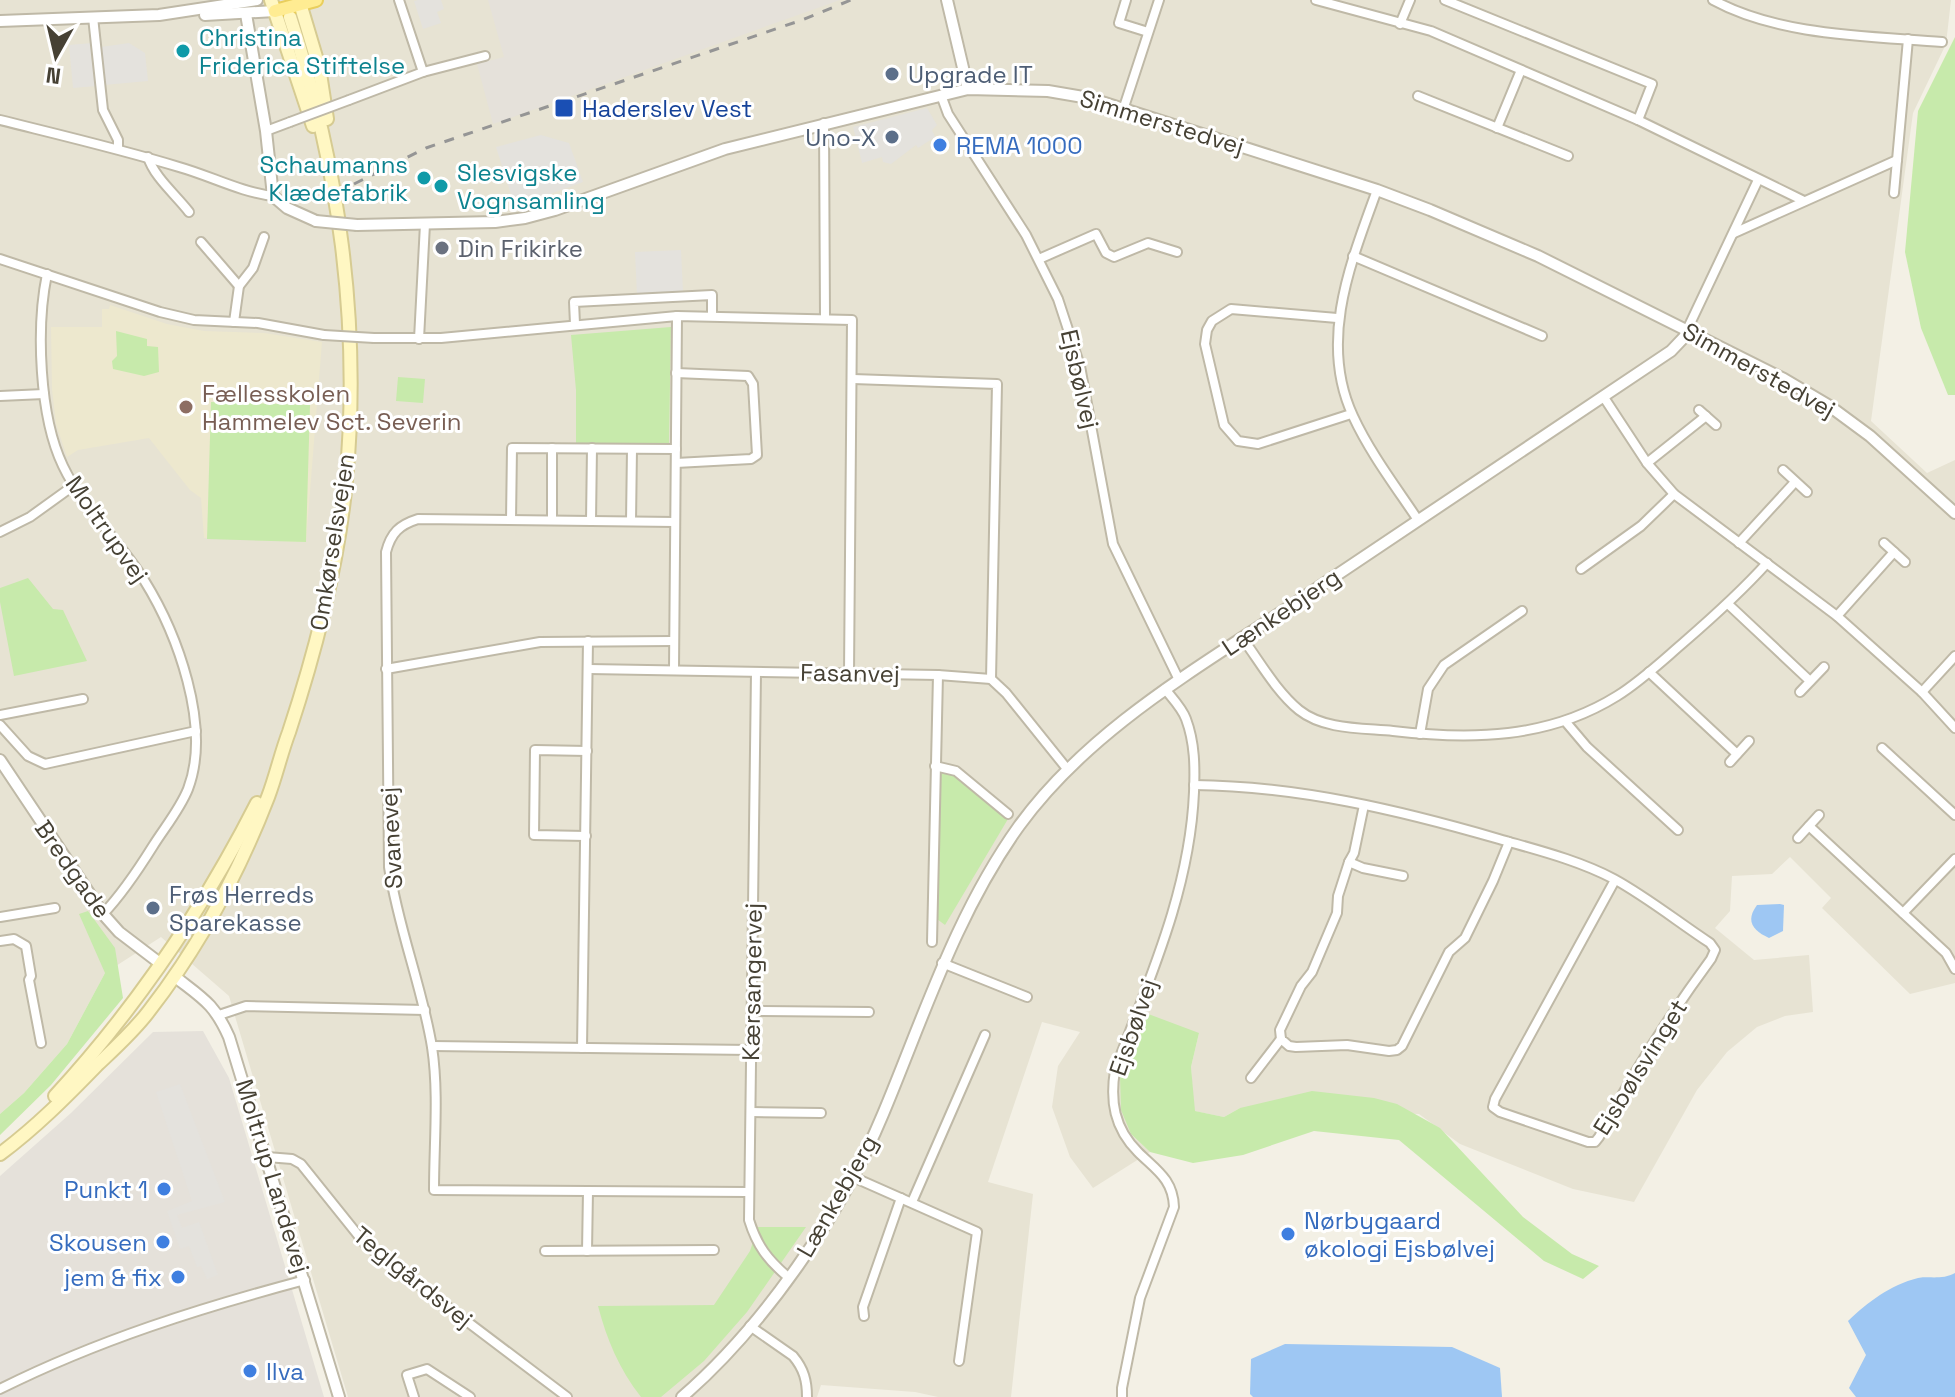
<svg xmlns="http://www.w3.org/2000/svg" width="1955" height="1397" font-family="'Space Grotesk',sans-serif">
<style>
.residential{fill:#e7e3d3}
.industrial{fill:#e5e1da}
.education{fill:#ede8ce}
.green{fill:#c7eaab}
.parking{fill:#e4e2dd}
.water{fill:#9ec7f3}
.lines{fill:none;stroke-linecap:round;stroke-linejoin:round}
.minor-casing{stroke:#bfb9a7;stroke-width:12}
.tertiary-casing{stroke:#bfb9a7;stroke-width:14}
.secondary-casing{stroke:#d6cb92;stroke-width:16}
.primary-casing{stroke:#e9ce5d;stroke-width:16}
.minor{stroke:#fff;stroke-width:8}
.tertiary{stroke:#fff;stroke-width:10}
.secondary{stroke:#fff7c3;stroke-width:12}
.primary{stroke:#ffec92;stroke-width:12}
.rail{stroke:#959595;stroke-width:3;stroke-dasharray:10 10;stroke-linecap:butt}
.minor-bridge-casing{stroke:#bfb9a7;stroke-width:12;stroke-linecap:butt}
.tertiary-bridge-casing{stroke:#bfb9a7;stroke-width:14;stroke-linecap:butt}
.minor-bridge{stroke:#fff;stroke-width:8}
.tertiary-bridge{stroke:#fff;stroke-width:10}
.culture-dot{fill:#0f9aa8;stroke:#fff;stroke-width:3}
.service-dot{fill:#5c6f8a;stroke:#fff;stroke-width:3}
.transit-dot{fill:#1a4fb4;stroke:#fff;stroke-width:3}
.shop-dot{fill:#3f7fe0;stroke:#fff;stroke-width:3}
.worship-dot{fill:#6b7280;stroke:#fff;stroke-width:3}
.education-dot{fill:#8d6e63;stroke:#fff;stroke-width:3}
.labels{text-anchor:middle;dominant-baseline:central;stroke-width:6;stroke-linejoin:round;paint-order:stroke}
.culture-label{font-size:24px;fill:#0d838f;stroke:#fff;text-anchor:start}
.service-label{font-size:24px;fill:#4e5e75;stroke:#fff;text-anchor:start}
.transit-label{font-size:24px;fill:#164399;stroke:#fff;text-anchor:start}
.street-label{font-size:24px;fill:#464134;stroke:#fff}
.shop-label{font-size:24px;fill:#366cbe;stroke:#fff;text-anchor:start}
.worship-label{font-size:24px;fill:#5b616d;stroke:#fff;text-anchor:start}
.education-label{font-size:24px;fill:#785e54;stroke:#fff;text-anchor:start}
</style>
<rect width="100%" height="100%" fill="#f3f0e5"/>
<path class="residential" d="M0 0H1951L1946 44 1913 113 1871 421 1927 473 1955 460V983L1910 994 1822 908 1831 898 1790 857 1772 874 1732 876 1730 911 1715 928 1754 960 1809 955 1813 1012 1785 1016 1757 1027 1727 1052 1697 1090 1634 1202 1573 1189 1460 1144 1419 1114 1240 1108 1224 1117 1194 1111 1191 1067 1199 1033 1131 1134 1150 1152 1093 1188 1070 1157 1052 1107 1058 1066 1080 1032 1042 1022 988 1182 1033 1194 1011 1397H938L915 1392 821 1385 817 1397H348L229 996 161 937 105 973 67 1044 24 1093 0 1114Z"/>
<g class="industrial">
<path d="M488 0H840L493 124 477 64 504 57Z"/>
<path d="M203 1031 229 1078 324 1397H0V1176L71 1113 153 1032Z"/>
</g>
<path class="education" d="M110 305 167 324 204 331 264 333 322 342 306 542 204 538 201 498 190 490 149 438 78 450 67 457 56 424 52 389 51 327H102V309H109Z"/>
<g class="green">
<path d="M1955 37V395H1948L1921 328 1905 252 1918 111Z"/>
<path d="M671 327 669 443 576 444V390L571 335Z"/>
<path d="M116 331 147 339V346L158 347 159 372 144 376 113 369 112 361 117 356Z"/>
<path d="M398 377 425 379 423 403 396 401Z"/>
<path d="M211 402 310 405 306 542 207 539Z"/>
<path d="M28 578 53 609 63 610 87 661 14 676 0 602V588Z"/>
<path d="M944 773 954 774 1008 819 945 925 937 919 939 774Z"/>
<path d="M88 911 115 948 123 998 51 1085 0 1135V1114L24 1093 67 1044 105 973 79 914Z"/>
<path d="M1143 1012 1199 1033 1191 1067 1195 1111 1224 1117 1240 1108 1312 1091 1374 1098 1397 1104 1440 1128 1523 1217 1572 1254 1599 1266 1583 1279 1544 1261 1399 1140 1314 1131 1243 1155 1193 1163 1150 1152 1131 1134 1121 1110 1120 1076Z"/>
<path d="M758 1227H806L747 1312 704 1361 661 1397H641C619 1369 607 1340 598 1306L714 1305 750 1251Z"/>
</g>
<g class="parking">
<path d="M418 0H441L444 9 437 12 441 23 423 29 414 1Z"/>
<path d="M92 43 96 86 73 88 69 45Z"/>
<path d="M129 43 145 53 148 81 104 85 101 47Z"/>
<path d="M927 108 937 125 932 130 935 137 918 148 916 145 891 164 883 162 882 157 862 163 853 127Z"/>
<path d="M541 135 569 143 583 182 515 207 496 147Z"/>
<path d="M681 250 683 292 637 295 635 252Z"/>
<path d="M180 1084 225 1202 177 1215 182 1228 199 1222 218 1275 207 1279 201 1266 197 1267 189 1246 180 1249 167 1211 192 1201 156 1092Z"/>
</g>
<g class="water">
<path d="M1780 904 1784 905 1783 931 1769 938C1753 931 1745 921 1757 905Z"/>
<path d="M1955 1273V1397H1856L1849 1388 1866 1355 1848 1321C1868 1302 1890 1285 1918 1278 1930 1276 1943 1280 1955 1273Z"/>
<path d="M1285 1344 1452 1347 1500 1368 1502 1397H1253L1250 1394 1251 1359Z"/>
</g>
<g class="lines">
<g class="minor-casing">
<g id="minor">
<path d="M399 0 423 72"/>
<path d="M1126 0 1119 23 1148 32"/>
<path d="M1316 0 1431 31 1638 120 1804 201"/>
<path d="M1445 0 1652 84 1638 120"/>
<path d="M1713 0C1779 36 1867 36 1942 42"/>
<path d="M93 17 103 110 118 140V149"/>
<path d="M1400 24 1410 0"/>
<path d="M941 95 948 114 1026 235 1058 299 1080 366 1113 544 1179 680"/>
<path d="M1418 96 1568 156"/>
<path d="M349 100 423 72 485 56"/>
<path d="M1124 107 1159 0"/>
<path d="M0 120C60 135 120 149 179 167 211 176 240 192 273 196"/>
<path d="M824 123 825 318"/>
<path d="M1497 128 1521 70"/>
<path d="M266 131 290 122"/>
<path d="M148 157C154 177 176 195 189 212"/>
<path d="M1377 190C1351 262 1318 341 1353 416 1370 453 1396 487 1418 520"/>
<path d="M1894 193 1908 39"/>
<path d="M1734 233 1897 160"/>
<path d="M201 242 239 286"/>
<path d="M1353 256 1542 336"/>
<path d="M0 259 160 312 194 320 258 323 324 335"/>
<path d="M1039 259 1096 234 1106 253 1114 257 1148 243 1177 252"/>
<path d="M47 274C36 327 39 416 63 466 83 508 119 540 144 580 177 633 212 726 188 789 180 809 165 827 153 846 138 870 123 893 103 914"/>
<path d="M1337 318 1231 309 1212 321 1207 330 1205 344 1224 425 1238 441 1258 444 1351 414"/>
<path d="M234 322 239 286 253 268 264 237"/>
<path d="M575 324 574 302 712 295V316"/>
<path d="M1687 330 1758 180"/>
<path d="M374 338H441L677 316 852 320 849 673"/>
<path d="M419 339 425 224"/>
<path d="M853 379 997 384 991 679"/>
<path d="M0 396 44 394"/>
<path d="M1603 396 1647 463 1674 494 1837 616 1922 692 1955 728"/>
<path d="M1699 410 1716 425"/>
<path d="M676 463 751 459 757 455 753 384 748 376 676 373"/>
<path d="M1647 463 1706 416"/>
<path d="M1783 470 1807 492"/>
<path d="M511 520 512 448 676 449"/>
<path d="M552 520V448"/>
<path d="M591 521 592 448"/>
<path d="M631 521 632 449"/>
<path d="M675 522 418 519C399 525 391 533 386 552L389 867C398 928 422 986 432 1047 439 1093 434 1143 434 1190L748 1192"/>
<path d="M0 532 30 517 73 486"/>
<path d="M1739 543 1795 482"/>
<path d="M1884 543 1905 562"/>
<path d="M1581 569 1641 526 1674 494"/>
<path d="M1728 604 1810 681"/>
<path d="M1837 616 1894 552"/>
<path d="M1243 639C1260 662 1276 691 1299 710 1324 730 1363 728 1393 731 1471 740 1548 739 1617 696 1641 681 1662 661 1683 643 1713 617 1741 592 1767 563"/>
<path d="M386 669 540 642 673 641"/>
<path d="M589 669 938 675 991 679 1006 693 1068 770"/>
<path d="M674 669 677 316"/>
<path d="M756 672 749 1220C757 1246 768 1260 788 1277"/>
<path d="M1649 672 1737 754"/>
<path d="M1800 692 1824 667"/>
<path d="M1922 692 1955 656"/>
<path d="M0 715 83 699"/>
<path d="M1565 721 1587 747 1678 830"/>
<path d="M0 725 28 756 45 764 196 731"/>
<path d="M1420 734 1428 689 1444 665 1522 611"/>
<path d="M1882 748 1955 815"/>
<path d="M1730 762 1749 741"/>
<path d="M935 766 956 771 1008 814"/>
<path d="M1194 785C1298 786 1399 810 1499 839 1537 850 1578 860 1614 879 1647 897 1678 922 1710 943L1715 950 1711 959C1669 1016 1632 1074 1599 1137L1595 1142H1588L1500 1112 1493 1107 1495 1099 1615 880"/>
<path d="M1364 805 1354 853 1349 862 1338 896 1337 913 1312 972 1301 986 1280 1030 1281 1039 1289 1046 1296 1047 1347 1045 1389 1051 1397 1050 1402 1046 1449 952 1465 938 1493 881 1509 842"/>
<path d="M1809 826 1946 953 1955 969"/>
<path d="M586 836 534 835 535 750 587 751"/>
<path d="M1798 838 1819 815"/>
<path d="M1349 862 1363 868 1403 876"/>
<path d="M1903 913 1955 859"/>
<path d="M0 917 55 908"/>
<path d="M0 941 14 939 26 946 31 976 29 980 41 1043"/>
<path d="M932 942 938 675"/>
<path d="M942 963 1027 997"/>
<path d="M752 1011 869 1012"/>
<path d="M219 1015 246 1006 425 1010"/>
<path d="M432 1046 751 1050"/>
<path d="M582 1048 588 641"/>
<path d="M1251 1078 1281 1039"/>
<path d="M751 1112 821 1113"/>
<path d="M267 1157 292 1159 301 1164 366 1245 567 1397"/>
<path d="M853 1177 977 1232 959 1361"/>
<path d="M912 1202 985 1035"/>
<path d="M545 1251 714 1250"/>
<path d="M587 1251 588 1191"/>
<path d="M864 1316 863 1307 901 1198"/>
<path d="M750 1326 793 1356C804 1369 807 1381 807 1397"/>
<path d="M0 1389C98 1340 200 1308 305 1280"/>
<path d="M414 1397 407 1375 427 1369 470 1397"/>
<path d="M1122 1397V1388L1140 1298 1174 1207C1173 1179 1156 1170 1138 1152 1114 1128 1110 1101 1115 1070 1149 980 1190 890 1194 792 1195 768 1195 743 1186 719 1182 708 1172 698 1165 689"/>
</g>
</g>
<g class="tertiary-casing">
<g id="tertiary">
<path d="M947 0 968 89"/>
<path d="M246 14 266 131 273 196 287 208 316 221"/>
<path d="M205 15 275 11"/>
<path d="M0 21 159 15 257 0"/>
<path d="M357 225 495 222 525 218 555 210 725 149 968 89 1048 91 1089 98 1377 190 1430 210 1538 256 1784 379 1828 405 1870 436 1955 513"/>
<path d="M0 760 103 914 119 932 161 964"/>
<path d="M174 976C202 998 214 1003 229 1037L339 1397"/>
<path d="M682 1397C763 1327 842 1213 883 1114 924 1016 956 914 1019 826 1091 727 1202 666 1301 599 1424 516 1547 433 1671 351L1690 331"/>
</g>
</g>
<g class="secondary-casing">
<g id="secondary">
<path d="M271 0 313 126"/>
<path d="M299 0 319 67 327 119"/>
<path d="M55 1096C136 1008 203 909 257 803"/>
<path d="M0 1154C35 1128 66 1097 97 1065 115 1048 134 1031 149 1011 198 948 239 872 268 797 276 776 281 753 289 732 316 650 338 567 346 481 361 326 339 165 290 17"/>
</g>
</g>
<g class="primary-casing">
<path id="primary" d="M275 11 316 0"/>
</g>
<use href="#minor" class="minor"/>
<use href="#tertiary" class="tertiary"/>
<use href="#secondary" class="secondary"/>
<use href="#primary" class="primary"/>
<path class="rail" d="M354 184 426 148 802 20 851 0"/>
<g class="minor-bridge-casing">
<g id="minor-bridge">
<path d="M290 122 349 100"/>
<path d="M324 335 374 338"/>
</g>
</g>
<g class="tertiary-bridge-casing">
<path id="tertiary-bridge" d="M316 221 357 225"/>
</g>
<use href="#minor-bridge" class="minor-bridge"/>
<use href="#tertiary-bridge" class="tertiary-bridge"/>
</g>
<g class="culture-dot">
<circle cx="183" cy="51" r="8"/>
<circle cx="424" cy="178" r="8"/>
<circle cx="441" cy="186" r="8"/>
</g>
<g class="service-dot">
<circle cx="892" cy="74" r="8"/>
<circle cx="892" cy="137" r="8"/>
<circle cx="153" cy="908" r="8"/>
</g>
<rect class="transit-dot" x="554" y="98" width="20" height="20" rx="4"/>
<g class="shop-dot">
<circle cx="940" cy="145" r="8"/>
<circle cx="164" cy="1189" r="8"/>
<circle cx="1288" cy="1234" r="8"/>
<circle cx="163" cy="1242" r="8"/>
<circle cx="178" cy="1277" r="8"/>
<circle cx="250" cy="1371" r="8"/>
</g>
<circle class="worship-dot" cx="442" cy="248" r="8"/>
<circle class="education-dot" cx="186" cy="407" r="8"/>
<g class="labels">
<g class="culture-label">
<text x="199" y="37">Christina<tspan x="199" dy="28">Friderica Stiftelse</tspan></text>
<text x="408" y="164" text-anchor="end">Schaumanns<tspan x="408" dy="28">Klædefabrik</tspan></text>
<text x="457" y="172">Slesvigske<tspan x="457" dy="28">Vognsamling</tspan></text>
</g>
<g class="service-label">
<text x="908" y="74">Upgrade IT</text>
<text x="876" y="137" text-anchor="end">Uno-X</text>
<text x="169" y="894">Frøs Herreds<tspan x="169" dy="28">Sparekasse</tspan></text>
</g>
<g class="transit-label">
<text x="582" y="108">Haderslev Vest</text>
</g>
<g class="street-label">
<text transform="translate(1162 122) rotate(17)">Simmerstedvej</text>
<text transform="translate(1759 370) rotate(29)">Simmerstedvej</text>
<text transform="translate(1080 379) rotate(77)">Ejsbølvej</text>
<text transform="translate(107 529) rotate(55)">Moltrupvej</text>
<text transform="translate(332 542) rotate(-81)">Omkørselsvejen</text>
<text transform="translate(1281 612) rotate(-34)">Lænkebjerg</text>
<text transform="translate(850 673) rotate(1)">Fasanvej</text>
<text transform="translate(391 838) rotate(-93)">Svanevej</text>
<text transform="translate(73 869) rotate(55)">Bredgade</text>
<text transform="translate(752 982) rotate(-89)">Kærsangervej</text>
<text transform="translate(1133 1027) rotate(-71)">Ejsbølvej</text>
<text transform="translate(1640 1067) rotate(-58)">Ejsbølsvinget</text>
<text transform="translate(273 1176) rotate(73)">Moltrup Landevej</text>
<text transform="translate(837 1196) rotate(-60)">Lænkebjerg</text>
<text transform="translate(413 1277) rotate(39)">Teglgårdsvej</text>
</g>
<g class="shop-label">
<text x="956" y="145">REMA 1000</text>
<text x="148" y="1189" text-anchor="end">Punkt 1</text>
<text x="1304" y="1220">Nørbygaard<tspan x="1304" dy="28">økologi Ejsbølvej</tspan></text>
<text x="147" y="1242" text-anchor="end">Skousen</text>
<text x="162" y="1277" text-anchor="end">jem &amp; fix</text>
<text x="266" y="1371">Ilva</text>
</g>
<g class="worship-label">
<text x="458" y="248">Din Frikirke</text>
</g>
<g class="education-label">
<text x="202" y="393">Fællesskolen<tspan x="202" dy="28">Hammelev Sct. Severin</tspan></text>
</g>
</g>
<g transform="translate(56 56) rotate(188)" stroke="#ffffff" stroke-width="6" paint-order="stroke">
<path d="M0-6L14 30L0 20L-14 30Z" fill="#464134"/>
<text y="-12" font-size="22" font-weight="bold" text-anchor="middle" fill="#464134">N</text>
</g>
</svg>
